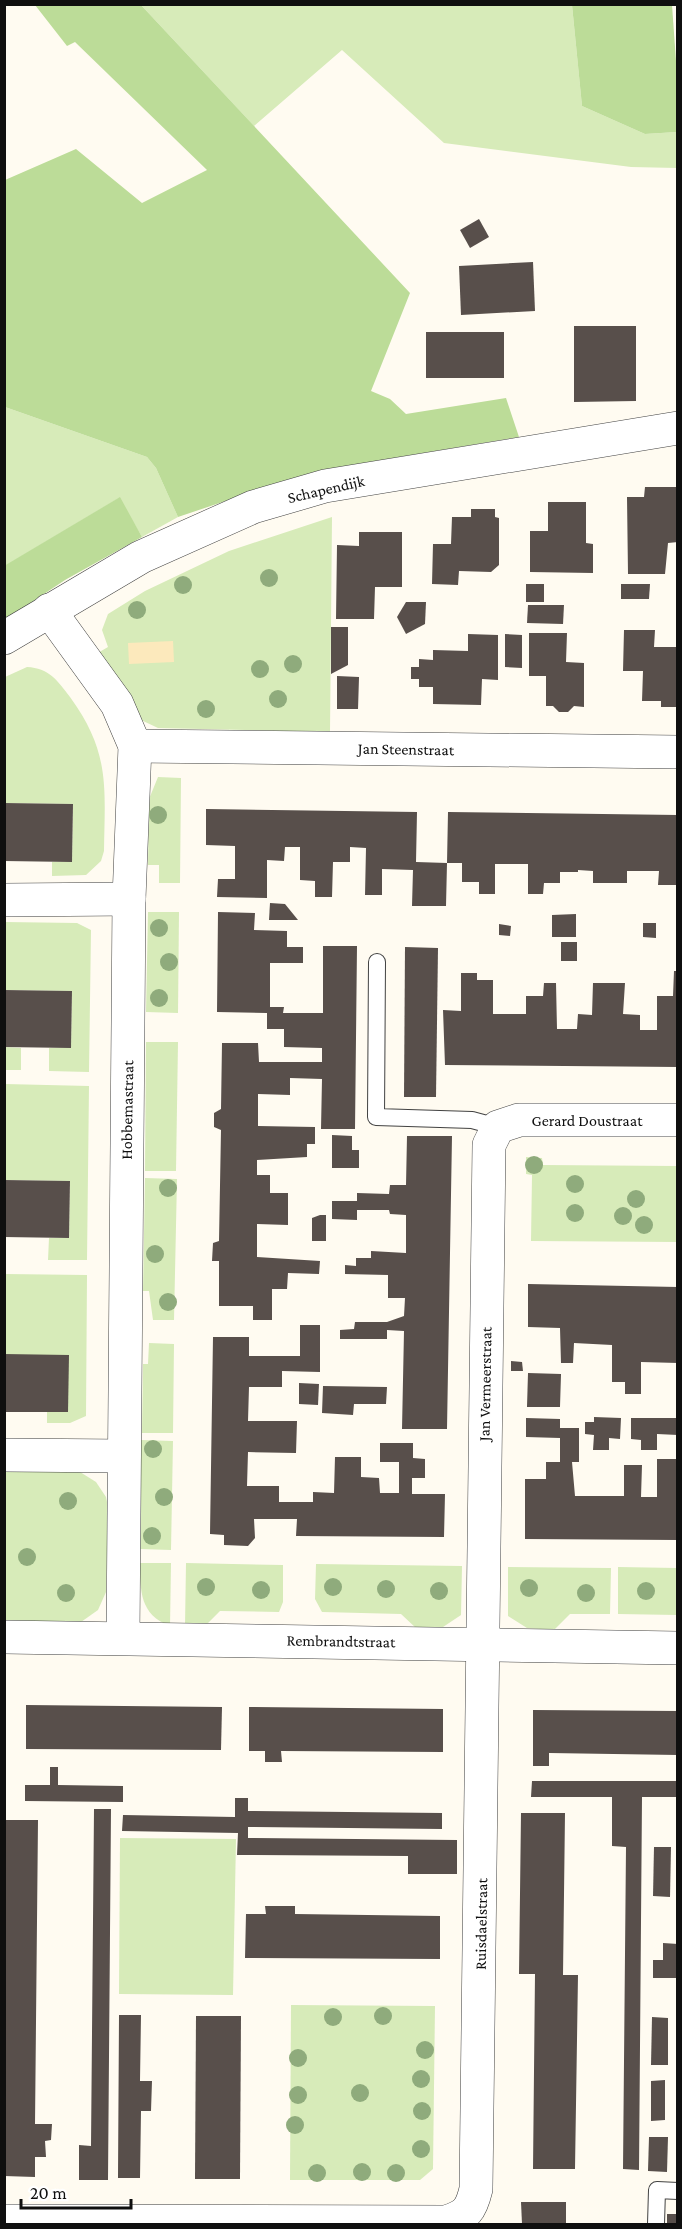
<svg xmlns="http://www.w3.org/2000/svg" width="682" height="2229" font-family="'Crimson Pro',serif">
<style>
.green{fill:#d7ebb9}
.forest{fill:#bcdc98}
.sand{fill:#fce9bc}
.building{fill:#584f4b}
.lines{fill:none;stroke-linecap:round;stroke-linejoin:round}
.service-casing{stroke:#424242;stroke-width:18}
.minor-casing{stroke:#424242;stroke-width:34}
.service{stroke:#fff;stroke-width:16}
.minor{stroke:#fff;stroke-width:33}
.tree{fill:#8fab7c}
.labels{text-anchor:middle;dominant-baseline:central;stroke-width:6;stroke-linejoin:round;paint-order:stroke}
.street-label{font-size:16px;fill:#0f0f0f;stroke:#fff}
</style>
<rect width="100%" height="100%" fill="#fffbf1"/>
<g class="green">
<path d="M141 5H572L582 106 645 134 677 132V168L631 167 444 143 342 50 254 126Z"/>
<path d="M5 407 147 457 156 468 178 517 142 537 119 498 5 566Z"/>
<path d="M332 517 330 732 158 728 141 720 96 654 108 647 102 630 108 614 145 591 229 551Z"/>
<path d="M27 667C49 668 57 680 70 697 110 752 105 786 104 851L101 861 86 875 52 876V862L72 861 73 804 5 803V677Z"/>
<path d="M158 777 181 778 180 883H159V865H148L149 799Z"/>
<path d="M148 912H179L178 1013 146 1012Z"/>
<path d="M5 922 77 923 91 930 89 1072 49 1071V1048L71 1047 72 991 5 990Z"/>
<path d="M146 1042H178L176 1171H145Z"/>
<path d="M5 1047 21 1048V1070H5Z"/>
<path d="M5 1084 89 1086 87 1260H48L49 1238H69L70 1181 5 1180Z"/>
<path d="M526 1157 542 1158 543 1165 677 1166V1242L531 1241 532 1175 526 1174Z"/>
<path d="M145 1178 177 1179 174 1320H153L149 1291H143Z"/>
<path d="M5 1274 87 1275 86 1416 70 1423H47V1412H68L5 1354Z"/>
<path d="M149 1343 174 1344 173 1433H142L143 1364H148Z"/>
<path d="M141 1440 173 1441 171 1550 140 1549Z"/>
<path d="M5 1469 80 1472 96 1482 106 1497 108 1507 106 1592 98 1610 81 1622 5 1624Z"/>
<path d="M140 1563H171L170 1626C140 1615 140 1591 140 1563Z"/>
<path d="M186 1563 283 1565V1602L279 1612 220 1611 205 1626H185Z"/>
<path d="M316 1564 462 1566 461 1615 443 1627 416 1628 401 1614 322 1612 315 1599Z"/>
<path d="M508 1567 611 1568 610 1614H570L554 1630 527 1628 508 1616Z"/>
<path d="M618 1567 677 1568V1615L618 1614Z"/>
<path d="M120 1838 236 1839 233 1995 119 1994Z"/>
<path d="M291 2005 435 2006 433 2169 420 2180H290Z"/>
</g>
<g class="forest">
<path d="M35 5H141L410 293 371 391 390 399 406 414 506 398 519 437 352 465 264 488 178 517 156 468 147 457 5 407V180L76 149 142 203 207 170 75 42 67 46Z"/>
<path d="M572 5H672L677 75V132L645 134 582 106Z"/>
<path d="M120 497 142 537 65 580 5 620 4 566Z"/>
</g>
<path class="sand" d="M173 641 174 662 129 664 128 643Z"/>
<g class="building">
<path d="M479 219 489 237 470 248 460 230Z"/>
<path d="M533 262 535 311 461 315 459 266Z"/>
<path d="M574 326H636V401L574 402Z"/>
<rect x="426" y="332" width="78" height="46"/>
<path d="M645 487H678V542L668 543 665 574H628L627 497H644Z"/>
<path d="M548 502H586V543L593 544V573L530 572V531H548Z"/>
<path d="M471 509H495V517L499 518V565L491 572 459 571 458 585 432 584 433 544H451L452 517H471Z"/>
<path d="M359 532H402V587H375L374 619H336L337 545 359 546Z"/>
<rect x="526" y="584" width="18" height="18"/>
<path d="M621 584H650L649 599H621Z"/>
<path d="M406 602H426L425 624 406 634 397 617Z"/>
<path d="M528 605H564L563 624 527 623Z"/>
<path d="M331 627H348V665L331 674Z"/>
<path d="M624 630H655L654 647H678V707H661V701H642L643 671H623Z"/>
<path d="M529 633H567L566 662 584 663V707L574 706 568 712H559L553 706H546V676H529Z"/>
<path d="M468 634 498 635V680L482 679 481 705 433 704V687H419V679H411V667H419V659L433 660V650L468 651Z"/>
<path d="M505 634 522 635V668L505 667Z"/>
<path d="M337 676 359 677 358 709H337Z"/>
<path d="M4 803 73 804 72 862 4 861Z"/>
<path d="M206 809 417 812 416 862 447 863 446 906H412L413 870 382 869V895H365L366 848 350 847V862H333L332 897H315V881L300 880V847H285L284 861 267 860V898L217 897 218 879H235V846L206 845Z"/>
<path d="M448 812 678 815V885H658L659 871H627V883H593V871L578 870V872H560V883H544L543 894H528V864H495V894H479V882H462V863H447Z"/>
<path d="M270 903 285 904 298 920H269Z"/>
<path d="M218 912 255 913 254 930 287 931V947H303V963H270V1007H284L283 1013H323V946H357L355 1129H321L322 1079 290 1078V1095L258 1094V1126L315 1127V1144H307V1157L257 1160V1175H270V1193H288V1225L257 1224V1257L320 1261 319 1274 288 1273 287 1289H272V1320H253V1306H219V1261H212L213 1243 219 1241 221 1130 214 1127V1113L221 1109 222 1043H258L259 1062H322V1048L284 1047V1029H267V1013L217 1012Z"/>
<path d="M576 914V937H552V915Z"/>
<path d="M643 923H656V938L643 937Z"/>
<path d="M499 924 511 926 510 936 499 935Z"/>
<rect x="561" y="942" width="16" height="19"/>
<path d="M405 947 438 948 436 1097H404Z"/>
<path d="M674 971H678V1067L445 1065 443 1010 461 1011V973H477V980H493V1014H526V996H543L544 983H556L557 1029H577L578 1014 592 1015 593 983H625L623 1014 640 1015V1030H657V996H673Z"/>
<path d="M4 990 72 991 71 1048 4 1047Z"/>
<path d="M332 1135 352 1136V1150H359V1168H332Z"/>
<path d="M407 1136H452L447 1429H402L404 1331 387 1330V1339H340V1330L354 1329 355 1322H387L404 1316 405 1298H388V1275L345 1274V1265L356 1266V1258H371V1251L406 1253V1215L390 1214 389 1210H357V1220L332 1219V1201H357V1193L389 1194 390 1185H406Z"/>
<path d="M4 1180 70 1181 69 1238 4 1237Z"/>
<path d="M320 1215H326V1241H312V1218Z"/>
<path d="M528 1284 678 1287V1363L641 1362V1394H625V1382H612V1345L574 1343 573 1363H561L560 1328 528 1327Z"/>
<path d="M300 1325H320V1372L282 1371V1387H249L248 1421H297L296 1453 248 1452 247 1486H279V1502H313V1492L334 1493 335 1457H361V1477L379 1478 380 1493H399V1462H380V1443H413V1458L425 1459V1478H412V1494H445L444 1537 296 1536 297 1519H254L255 1538 248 1546 224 1545V1535L210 1534 213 1337H249V1356H300Z"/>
<path d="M4 1354 69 1355 68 1412H4Z"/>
<path d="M511 1361 522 1362 523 1371H511Z"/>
<path d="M528 1373 561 1374 560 1407H527Z"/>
<path d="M299 1383 319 1384 318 1405 299 1404Z"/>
<path d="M323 1386 387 1387 386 1404H354L353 1415 322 1413Z"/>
<path d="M594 1417 621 1418 620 1439 609 1438V1450H593L594 1435 585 1434V1422H594Z"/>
<path d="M526 1418 560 1419V1428H579V1462H572L575 1496H624V1465H642L641 1497H657V1459H678V1540L525 1539V1479H546V1462H560V1438L526 1437Z"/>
<path d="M631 1418H678V1435L657 1434V1450H641V1440L631 1439Z"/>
<path d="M26 1705 222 1707 221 1750 26 1749Z"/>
<path d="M249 1707 443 1709V1752L281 1751 282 1762H265V1751H249Z"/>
<path d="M533 1710 678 1711V1755L549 1753V1766H533Z"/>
<path d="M50 1767H58V1785L123 1786V1802L25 1801V1785H50Z"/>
<path d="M532 1781H678V1797H642L639 2170 623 2169 626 1847 612 1846V1797H531Z"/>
<path d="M235 1798H248V1811L442 1813V1829L248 1827V1838L457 1840V1874H408V1856L237 1855 238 1833 122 1831 123 1815 235 1817Z"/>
<path d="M94 1809H111L108 2180H79V2145L91 2146Z"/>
<path d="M521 1813H565L563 1975H578L575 2169H533L535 1974H519Z"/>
<path d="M4 1820H38L35 2124H52L51 2140 45 2141 46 2157H35V2177L4 2176Z"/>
<path d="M654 1847H671L670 1897 653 1896Z"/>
<path d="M265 1906H295V1914L440 1916V1959L245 1958 246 1914H266Z"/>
<path d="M663 1943 678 1944V1978H653V1960H663Z"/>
<path d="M119 2015H141L140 2081H152L151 2111H141L140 2178H118Z"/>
<path d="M196 2016H241L240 2179H195Z"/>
<path d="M652 2017 668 2018V2065H651Z"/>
<path d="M665 2080V2120L651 2121V2081Z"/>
<path d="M649 2137H668L667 2172 648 2171Z"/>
<path d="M521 2202H566V2224H522Z"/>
<rect x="667" y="2214" width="11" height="10"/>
</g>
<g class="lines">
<g class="service-casing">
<g id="service">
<path d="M377 962 376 1117 472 1120 498 1127"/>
<path d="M656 2224 657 2190 678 2191"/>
</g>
</g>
<g class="minor-casing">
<g id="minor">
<path d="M49 610 117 704 135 746 129 899 123 1637"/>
<path d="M4 638 141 557 253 507 325 486 678 428"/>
<path d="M135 746 678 752"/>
<path d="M4 900 129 899"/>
<path d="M4 1455 124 1456"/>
<path d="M4 1637 678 1648"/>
<path d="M4 2221 446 2222C467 2215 471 2210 476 2189L489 1145 498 1127 519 1120H678"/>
</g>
</g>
<use href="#service" class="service"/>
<use href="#minor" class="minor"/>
</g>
<g class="tree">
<circle cx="269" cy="578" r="9"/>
<circle cx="183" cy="585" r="9"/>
<circle cx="137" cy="610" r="9"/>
<circle cx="293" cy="664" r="9"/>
<circle cx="260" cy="669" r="9"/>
<circle cx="278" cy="699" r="9"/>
<circle cx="206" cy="709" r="9"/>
<circle cx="158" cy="815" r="9"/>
<circle cx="159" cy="928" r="9"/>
<circle cx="169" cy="962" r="9"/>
<circle cx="159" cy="998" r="9"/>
<circle cx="534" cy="1165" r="9"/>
<circle cx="575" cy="1184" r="9"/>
<circle cx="168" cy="1188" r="9"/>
<circle cx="636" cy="1199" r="9"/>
<circle cx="575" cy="1213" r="9"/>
<circle cx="623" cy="1216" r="9"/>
<circle cx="644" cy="1225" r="9"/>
<circle cx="155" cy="1254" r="9"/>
<circle cx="168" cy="1302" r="9"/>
<circle cx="153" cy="1449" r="9"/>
<circle cx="164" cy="1497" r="9"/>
<circle cx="68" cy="1501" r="9"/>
<circle cx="152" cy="1536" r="9"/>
<circle cx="27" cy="1557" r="9"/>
<circle cx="206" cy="1587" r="9"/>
<circle cx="333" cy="1587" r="9"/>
<circle cx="529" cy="1588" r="9"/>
<circle cx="386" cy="1589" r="9"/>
<circle cx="261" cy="1590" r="9"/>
<circle cx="439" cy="1591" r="9"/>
<circle cx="646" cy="1591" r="9"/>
<circle cx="66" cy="1593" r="9"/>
<circle cx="586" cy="1593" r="9"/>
<circle cx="383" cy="2016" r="9"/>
<circle cx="333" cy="2017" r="9"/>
<circle cx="425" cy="2050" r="9"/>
<circle cx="298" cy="2058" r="9"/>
<circle cx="421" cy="2079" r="9"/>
<circle cx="360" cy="2093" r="9"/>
<circle cx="298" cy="2095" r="9"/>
<circle cx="422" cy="2111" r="9"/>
<circle cx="295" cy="2125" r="9"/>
<circle cx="421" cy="2149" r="9"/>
<circle cx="362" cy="2172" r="9"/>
<circle cx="317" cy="2173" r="9"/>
<circle cx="396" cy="2173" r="9"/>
</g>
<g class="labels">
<g class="street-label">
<text transform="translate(326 489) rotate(-13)">Schapendijk</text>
<text transform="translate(406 749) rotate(1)">Jan Steenstraat</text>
<text transform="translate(127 1110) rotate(-89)">Hobbemastraat</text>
<text x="587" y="1120">Gerard Doustraat</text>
<text transform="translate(485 1384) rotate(-89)">Jan Vermeerstraat</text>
<text transform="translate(341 1641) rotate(1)">Rembrandtstraat</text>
<text transform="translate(481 1924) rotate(-89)">Ruisdaelstraat</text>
</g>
</g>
<rect width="682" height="2229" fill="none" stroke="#0f0f0f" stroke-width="12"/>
<path d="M21 2199v9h110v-9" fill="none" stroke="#0f0f0f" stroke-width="3"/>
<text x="30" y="2199" font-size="18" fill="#0f0f0f" stroke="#ffffff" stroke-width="4.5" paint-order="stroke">20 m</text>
</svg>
